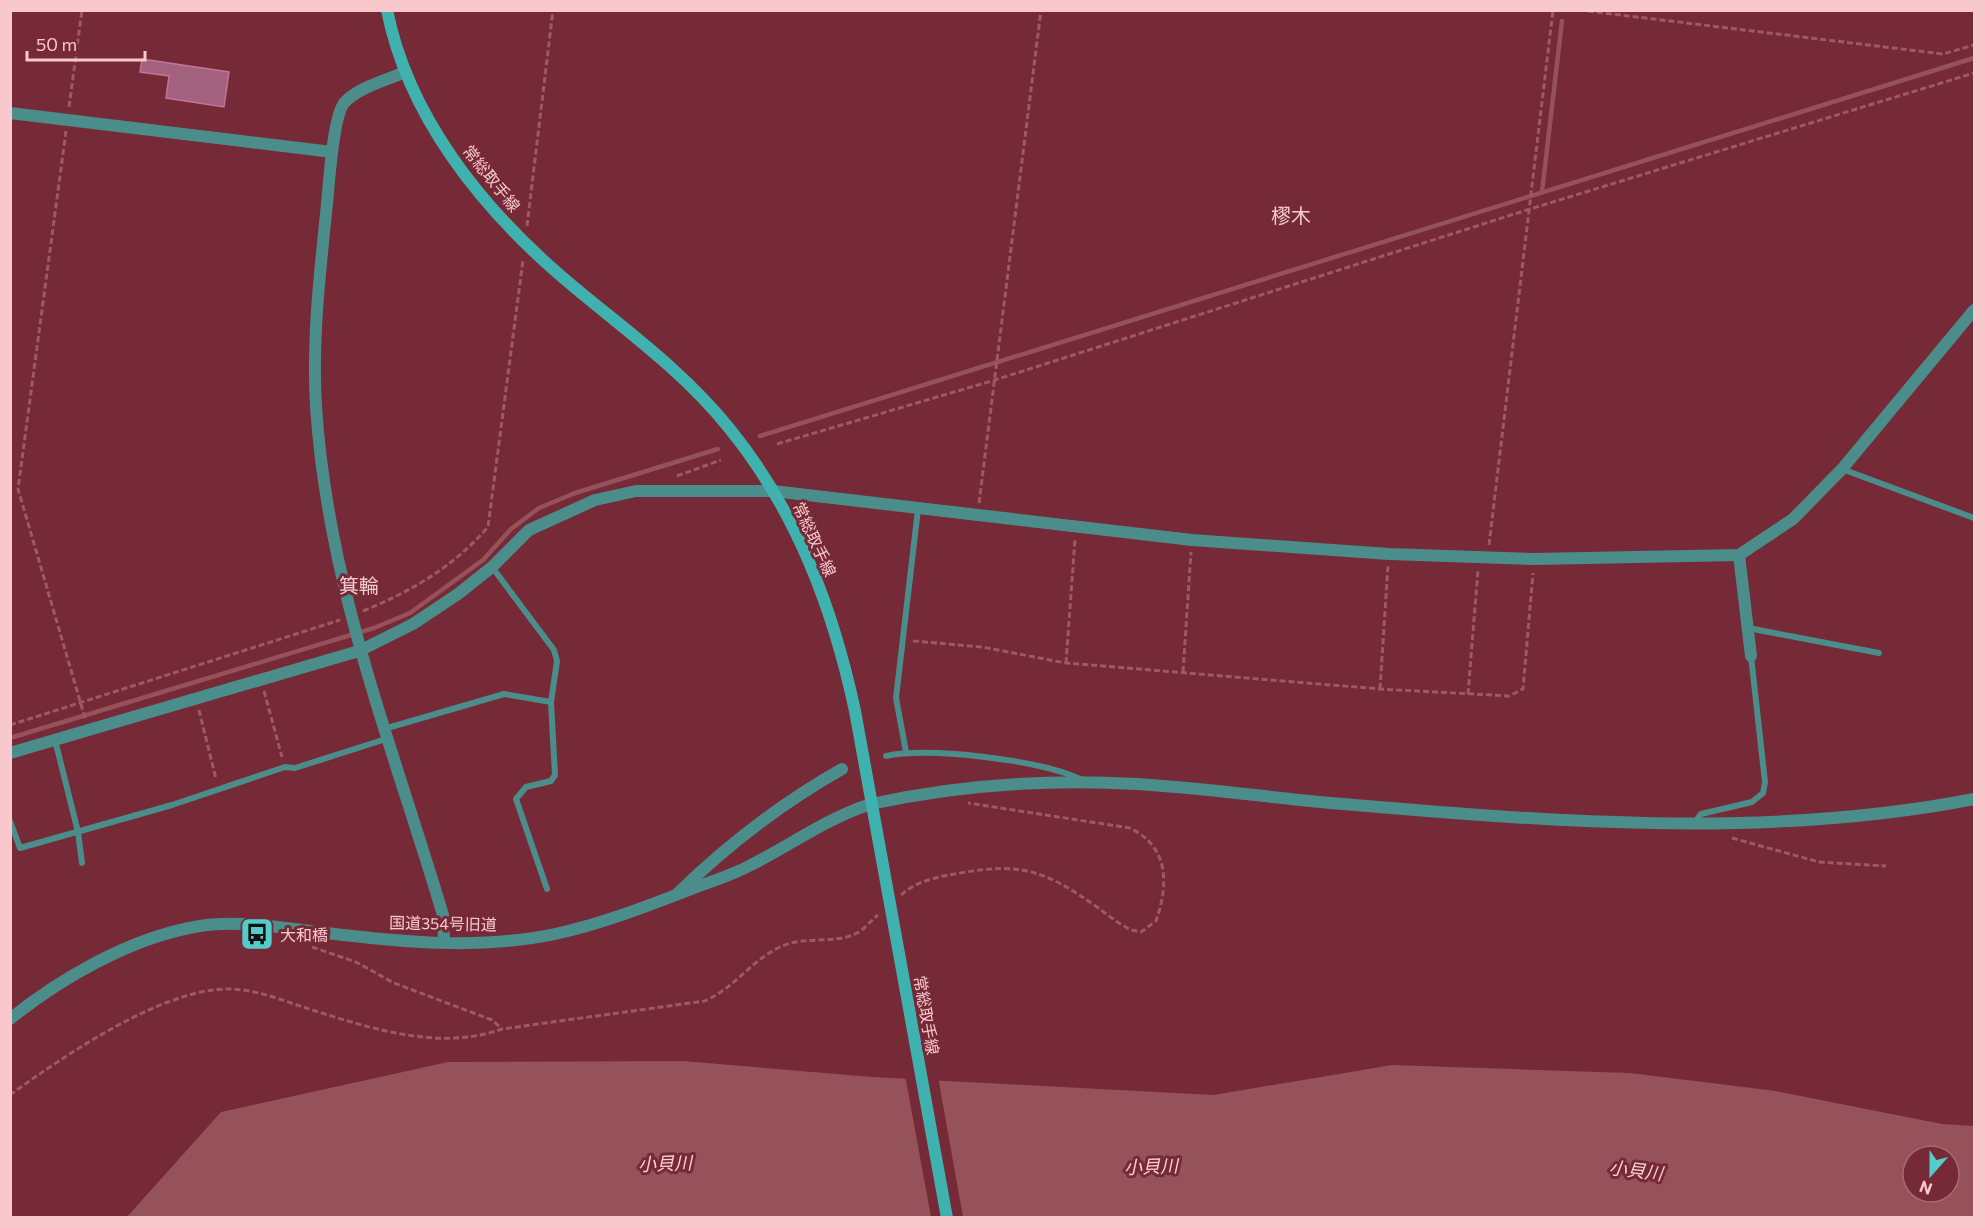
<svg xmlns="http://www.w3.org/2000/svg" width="1985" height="1228" font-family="Commissioner,'Noto Sans JP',sans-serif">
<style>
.water{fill:#95525b;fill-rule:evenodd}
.pier{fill:#762937}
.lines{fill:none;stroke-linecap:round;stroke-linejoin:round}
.stream{stroke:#95525b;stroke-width:4.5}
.building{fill:#a2627e;stroke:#c47498;stroke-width:1.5}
.path{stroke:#9d5964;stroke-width:3;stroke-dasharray:6 3;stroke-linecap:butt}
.service{stroke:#4b8d8a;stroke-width:6}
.minor{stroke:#4b8d8a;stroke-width:12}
.tertiary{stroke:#4b8d8a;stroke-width:12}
.secondary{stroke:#3fb2af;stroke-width:12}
.labels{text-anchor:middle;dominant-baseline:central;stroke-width:6;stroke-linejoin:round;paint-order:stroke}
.street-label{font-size:16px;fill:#f8c8cc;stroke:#762937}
.poi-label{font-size:16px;fill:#f8c8cc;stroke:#762937;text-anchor:start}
.water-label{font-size:18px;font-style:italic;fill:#fbd1d4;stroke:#762937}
.quarter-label{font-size:20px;fill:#f3cccf;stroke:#762937}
</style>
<rect width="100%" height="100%" fill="#762937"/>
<path class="water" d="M683 1061 872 1077 1213 1095 1392 1065 1630 1073 1776 1091 1942 1124 1974 1126V1217L126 1218 221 1112 448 1062ZM1913 1156H1949V1192H1913Z"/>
<path class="pier" d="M905 1075 938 1077 963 1217H931Z"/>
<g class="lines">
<g class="stream">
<path d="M1542 192 1562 21"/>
<path d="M760 436 1974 58"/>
<path d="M10 738 374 628 410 613 483 560 511 529 539 508 575 493 718 449"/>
</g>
</g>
<path class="building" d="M142 59 229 72 224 107 166 98 169 76 140 72Z"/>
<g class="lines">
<g class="path">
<path d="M1579 10 1943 54 1974 45"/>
<path d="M69 107 82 10"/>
<path d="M66 131 18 489 85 718"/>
<path d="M527 226 553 10"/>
<path d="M777 444 995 380 1530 209 1974 73"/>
<path d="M677 476 721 460"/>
<path d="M979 503 1041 10"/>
<path d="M1489 545 1553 10"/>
<path d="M363 611C412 591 453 567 488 527L523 260"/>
<path d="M913 641 982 647 1066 663 1380 689 1509 696 1523 689 1533 573"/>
<path d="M1066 663 1075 539"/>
<path d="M1183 672 1191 552"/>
<path d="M1380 689 1388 565"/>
<path d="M264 691 282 757"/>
<path d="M1468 694 1478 570"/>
<path d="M199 710 216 779"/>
<path d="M10 725 340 620"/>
<path d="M1732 838 1819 862 1886 866"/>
<path d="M901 895C918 880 938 877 960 873 1022 862 1046 871 1097 907 1108 915 1119 924 1131 930L1141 932 1156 921C1169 884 1169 847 1130 828L968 803"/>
<path d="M312 947 356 962 394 983 492 1020 502 1029"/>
<path d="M10 1095C64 1056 161 989 228 989 254 989 279 999 303 1007 366 1027 438 1052 502 1029L705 1001C734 988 751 961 780 947 804 935 834 945 857 933 865 929 871 920 878 915"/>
</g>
<g class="service">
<path d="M1842 469 1974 518"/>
<path d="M492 567 554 650 557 661 551 702 555 775 551 781 526 787 516 799 547 889"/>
<path d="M1748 628 1879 653"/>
<path d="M384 729 504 694 551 702"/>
<path d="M55 740 78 832 82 863"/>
<path d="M906 752 896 698 918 509"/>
<path d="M886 756C930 747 1040 760 1080 779"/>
<path d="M10 821 20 848 172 805 285 767 295 768 386 739"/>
<path d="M1695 822 1701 814 1752 802 1763 793 1765 782 1751 656"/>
</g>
<g class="minor">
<path d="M10 113 332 152"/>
<path d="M1739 555 1751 656"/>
<path d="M10 753 359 651 413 624 458 594 492 567 529 530 595 500 636 491H773L1192 540 1389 554 1534 559 1739 555 1793 519 1842 469 1974 310"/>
<path d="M871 804C958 785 1049 779 1137 784 1202 788 1266 797 1331 803 1542 821 1766 840 1974 799"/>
<path d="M677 894C726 846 782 803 842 769"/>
</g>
<g class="tertiary">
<path d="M405 72C387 80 359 87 345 102 333 114 329 184 327 204 320 272 312 338 316 407 328 587 392 744 443 915L444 942"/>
<path d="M10 1019C61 978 129 939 194 927 237 919 283 928 326 933 401 942 480 950 555 934 601 924 645 907 689 890 709 882 730 876 749 866 791 845 827 818 871 804"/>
</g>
<path class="secondary" d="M387 10C408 116 481 207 561 276 618 325 681 368 729 428 796 510 833 608 855 711L947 1218"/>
</g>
<defs>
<g id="bus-square" transform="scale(1.725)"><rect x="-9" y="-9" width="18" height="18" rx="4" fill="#53cdc9" stroke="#762937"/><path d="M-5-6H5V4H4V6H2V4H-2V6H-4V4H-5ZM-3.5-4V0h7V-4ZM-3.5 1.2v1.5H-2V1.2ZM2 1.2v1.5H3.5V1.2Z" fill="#111"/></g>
</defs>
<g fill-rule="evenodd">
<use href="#bus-square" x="257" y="934"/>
</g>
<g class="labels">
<g class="street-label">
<text transform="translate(492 178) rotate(51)">常総取手線</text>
<text transform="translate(815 539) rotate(65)">常総取手線</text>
<text transform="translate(443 923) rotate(1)">国道354号旧道</text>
<text transform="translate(927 1015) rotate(80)">常総取手線</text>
</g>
<g class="poi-label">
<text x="280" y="934">大和橋</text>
</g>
<g class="water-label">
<text transform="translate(665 1163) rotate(-2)">小貝川</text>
<text transform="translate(1151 1166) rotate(-2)">小貝川</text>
<text transform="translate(1636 1170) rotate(7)">小貝川</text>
</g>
<g class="quarter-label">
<text x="1291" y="215">樛木</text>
<text x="359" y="585">箕輪</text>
</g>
</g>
<rect width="1985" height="1228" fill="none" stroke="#f8c8cc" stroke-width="24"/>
<g transform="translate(1931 1174) rotate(201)"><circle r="28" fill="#762937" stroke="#aa6973" stroke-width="1.5"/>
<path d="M0-4.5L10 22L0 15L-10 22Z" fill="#53cdc9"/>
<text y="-9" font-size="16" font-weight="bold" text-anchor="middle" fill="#f8c8cc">N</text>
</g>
<path d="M27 51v9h118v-9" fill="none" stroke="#f8c8cc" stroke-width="3"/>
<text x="36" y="51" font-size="18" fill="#f8c8cc" stroke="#762937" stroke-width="4.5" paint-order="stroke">50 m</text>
</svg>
